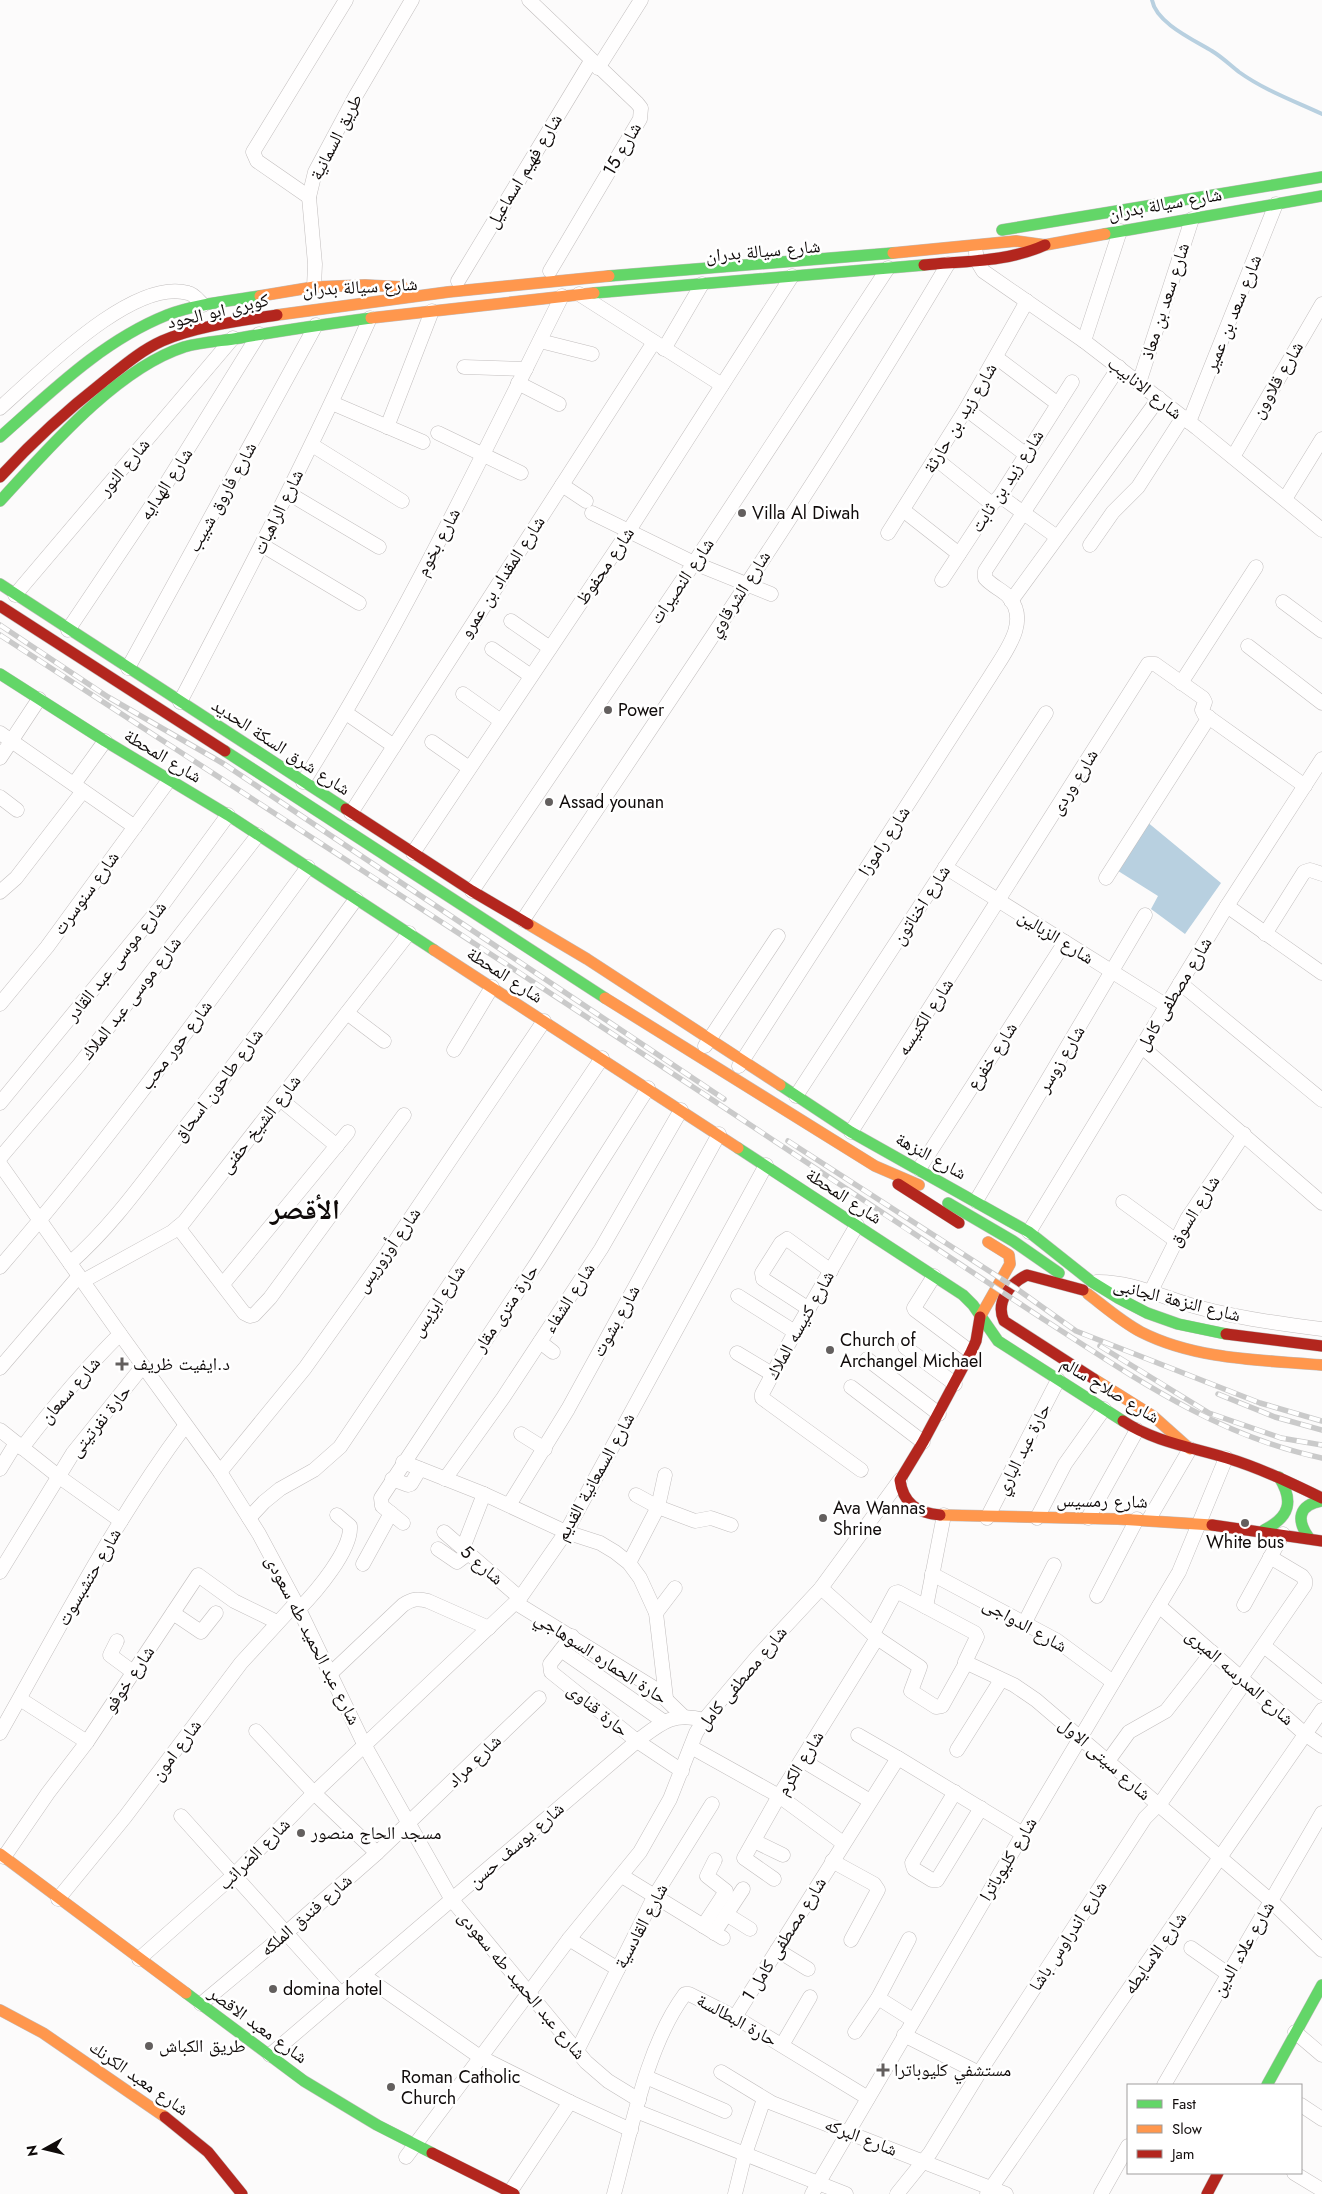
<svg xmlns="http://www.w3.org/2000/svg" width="1322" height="2194" font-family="Jost,'Noto Naskh Arabic',sans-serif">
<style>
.water{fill:#b8d0e0}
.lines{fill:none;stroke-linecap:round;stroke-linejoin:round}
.stream{stroke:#b8d0e0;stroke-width:4}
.street-casing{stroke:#c2bebe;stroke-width:15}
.fast-casing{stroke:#c2bebe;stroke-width:12}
.slow-casing{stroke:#c2bebe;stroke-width:12}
.jam-casing{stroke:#c2bebe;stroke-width:12}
.street{stroke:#fffefe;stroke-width:14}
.fast{stroke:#63d668;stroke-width:11}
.slow{stroke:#ff974d;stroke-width:11}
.jam{stroke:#b3261e;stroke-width:11}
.rail-casing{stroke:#cacaca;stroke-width:5.5}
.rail{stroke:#fff;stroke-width:4;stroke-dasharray:11;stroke-linecap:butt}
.poi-dot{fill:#635f5e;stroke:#fff;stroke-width:2}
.labels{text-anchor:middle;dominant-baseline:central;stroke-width:5;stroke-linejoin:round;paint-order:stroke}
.street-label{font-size:18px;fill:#100b0a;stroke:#fff}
.poi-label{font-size:18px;fill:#100b0a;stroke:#fff;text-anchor:start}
.town-label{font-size:28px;font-weight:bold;fill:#100b0a;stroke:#fff}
</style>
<rect width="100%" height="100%" fill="#fcfbfb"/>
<path class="water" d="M1146 821 1221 883 1185 934 1151 909 1158 896 1115 869Z"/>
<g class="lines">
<path class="stream" d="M1152 0C1156 23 1194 40 1212 51 1222 57 1230 65 1239 72 1264 90 1294 101 1322 114"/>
<g class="street-casing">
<g id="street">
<path d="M529 0 637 103 641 108 640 119 550 271"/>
<path d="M598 68 641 0"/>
<path d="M309 197 257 161 253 152 346 0"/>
<path d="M976 253 977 261 983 271 1084 341 1197 428 1322 530"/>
<path d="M458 281 591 61"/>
<path d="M314 287 315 264 309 197 315 172 355 97 412 0"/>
<path d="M579 294 722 385"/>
<path d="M540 341 592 354"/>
<path d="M1084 341 1120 231"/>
<path d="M664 349 702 284"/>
<path d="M997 358 1058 404"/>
<path d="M464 367 526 369"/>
<path d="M518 383 559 404"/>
<path d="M1139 383 1192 219"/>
<path d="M332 403 423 442"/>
<path d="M0 408C40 373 133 277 188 293 194 294 199 301 203 305"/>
<path d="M966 409 1025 454"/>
<path d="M1189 422 1276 204"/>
<path d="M387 427 432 311"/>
<path d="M438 433 521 473"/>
<path d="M312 445 402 501"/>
<path d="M1233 457 1322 304"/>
<path d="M936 459 992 504"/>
<path d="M562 485 586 501"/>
<path d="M288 493 379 547"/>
<path d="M1000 496 1057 537"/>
<path d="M1285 499 1322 439"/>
<path d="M903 510 959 554"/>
<path d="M592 513 694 563 771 594"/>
<path d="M888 533 966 409 1027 301"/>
<path d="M262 545 359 603"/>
<path d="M1090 545 1113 512 1138 487 1183 417"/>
<path d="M942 580 992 504 1000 496 1072 382"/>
<path d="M15 595 233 338"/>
<path d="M1011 601 1159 398"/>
<path d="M1283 602 1322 631"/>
<path d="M511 621 550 648"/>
<path d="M68 630 166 484 259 334"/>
<path d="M1248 646 1322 703"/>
<path d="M492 649 531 676"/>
<path d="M128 668 316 325"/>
<path d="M1181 683 1256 567"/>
<path d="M463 694 501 721"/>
<path d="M180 702C246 576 312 449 370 318"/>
<path d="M346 713 394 746"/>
<path d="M0 733 135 827"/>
<path d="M432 742 469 768"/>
<path d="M0 758 39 699"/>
<path d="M303 782C401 626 480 460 562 296"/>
<path d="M74 784 105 741"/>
<path d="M0 797 17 810"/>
<path d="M351 813 654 342"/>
<path d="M413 853 628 532 792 276"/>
<path d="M945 867 1167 1006"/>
<path d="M1106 878 1209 717"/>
<path d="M472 891 694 563 888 268"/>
<path d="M0 892 16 878 83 791"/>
<path d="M1227 906 1322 973"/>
<path d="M523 920C667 703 816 488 948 264"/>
<path d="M1265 934 1304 872 1310 870 1322 874"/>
<path d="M1180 983 1322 1100"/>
<path d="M0 1004 47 947 169 780"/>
<path d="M347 1013 384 1041"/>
<path d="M705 1046 778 936"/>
<path d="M1142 1047 1322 1203"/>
<path d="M454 1050 492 987"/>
<path d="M739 1066 991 675C1005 652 1032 620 1007 595 1000 589 991 585 985 578V571L1119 367"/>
<path d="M796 1096 1046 713"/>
<path d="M280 1099 337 1146"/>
<path d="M0 1103 163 904 228 815"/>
<path d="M851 1132 1148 664H1155L1203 698 1205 702 1202 710 1204 714 1305 786"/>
<path d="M0 1158 79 1065 258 835"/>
<path d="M0 1164 120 1334 220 1472 259 1534 296 1603 365 1746 452 1900 586 2062 608 2081 639 2100"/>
<path d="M919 1169 1065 942"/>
<path d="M976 1201 1145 915"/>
<path d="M1123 1202 1175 1240"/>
<path d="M857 1225 795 1332 762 1394V1398L861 1470"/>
<path d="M178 1227 244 1313 250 1316 254 1315 270 1298 404 1115"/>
<path d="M1029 1232 1227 906 1322 759"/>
<path d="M70 1263C112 1226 142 1183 176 1139 238 1061 297 980 356 899"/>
<path d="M0 1267C110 1140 208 1003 308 867"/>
<path d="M934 1276 914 1308 915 1310 971 1352"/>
<path d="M83 1281 172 1232 184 1222 409 933"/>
<path d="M1096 1282C1132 1281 1163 1298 1197 1307 1237 1318 1280 1324 1322 1329"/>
<path d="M223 1284 348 1132"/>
<path d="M1151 1291 1187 1219 1244 1134"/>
<path d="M738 1296 795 1332"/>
<path d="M809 1309 763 1279 762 1273 781 1243 787 1239 831 1271"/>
<path d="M540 1342 553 1352"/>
<path d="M905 1347 955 1384"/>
<path d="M737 1353 772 1374"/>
<path d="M867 1359 939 1414"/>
<path d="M0 1368 79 1276"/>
<path d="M851 1387 923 1442"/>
<path d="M0 1430 58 1476 121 1521"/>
<path d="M521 1434 545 1449"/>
<path d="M22 1448C53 1407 84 1370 120 1334"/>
<path d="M403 1462 484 1494 566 1532 600 1543 615 1552 629 1563 640 1578 656 1613 666 1698"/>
<path d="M0 1469 16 1443"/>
<path d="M220 1472 305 1368 387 1253 544 1021"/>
<path d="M392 1479 408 1485 411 1484 420 1469"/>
<path d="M445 1479 503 1398 601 1249 681 1110"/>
<path d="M636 1495 658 1507 695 1521 711 1518 731 1525"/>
<path d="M509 1505 568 1409 719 1134"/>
<path d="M249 1518 264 1502 280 1489 314 1470 340 1447 602 1058"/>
<path d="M987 1518 1058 1380"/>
<path d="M1037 1518 1065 1464 1104 1409"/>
<path d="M1088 1518 1137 1430"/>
<path d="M1149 1519 1190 1449"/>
<path d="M403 1523 382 1506 381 1498 538 1261 648 1088"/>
<path d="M444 1532 520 1598"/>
<path d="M463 1548 484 1494"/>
<path d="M438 1549 457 1562 469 1553"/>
<path d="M629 1563 658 1507 665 1475"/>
<path d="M363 1564 391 1513"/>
<path d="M0 1572 73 1453 143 1366"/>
<path d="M932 1574 1056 1640 1113 1682"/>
<path d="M821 1588 877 1638 920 1667 911 1691 936 1707 942 1706 966 1663"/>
<path d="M1097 1596 1137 1519"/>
<path d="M516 1603 654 1688 684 1717"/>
<path d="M1244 1605 1283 1534"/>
<path d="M1159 1606 1305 1734 1322 1746"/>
<path d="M926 1607 944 1515"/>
<path d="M299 1609C315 1593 352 1550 350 1526L337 1515"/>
<path d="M173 1613 201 1632 216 1613"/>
<path d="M656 1613 675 1588"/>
<path d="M1025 1622 1054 1565"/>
<path d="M873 1634 895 1593 898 1592 975 1633 977 1637 965 1662 1014 1685 1036 1700 1271 1901 1322 1950"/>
<path d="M572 1636 550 1664 551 1672 637 1741 682 1771"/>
<path d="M117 1641 110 1655 133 1672"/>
<path d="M1264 1646 1322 1693"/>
<path d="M561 1650 663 1721"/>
<path d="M330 1674 403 1605C412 1599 418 1598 428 1601L489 1628"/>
<path d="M1241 1678 1305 1585V1580L1302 1576 1270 1557"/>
<path d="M20 1699 87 1742"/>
<path d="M256 1731 314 1793 377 1853"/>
<path d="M0 1733C59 1629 114 1521 185 1426"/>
<path d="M858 1735 898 1758"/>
<path d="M691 1747 779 1796 843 1843"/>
<path d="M957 1750 1001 1680"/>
<path d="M802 1760 870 1801"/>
<path d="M1108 1761 1129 1732 1166 1711 1212 1652"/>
<path d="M955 1792 912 1863 914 1869 932 1880H937L981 1808"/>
<path d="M181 1816 341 1994"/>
<path d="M754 1841 783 1855"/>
<path d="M4 1857 48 1793 87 1742 198 1575 234 1601 277 1622"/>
<path d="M832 1861 874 1884 878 1890 851 1940"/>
<path d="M622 1876 723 1938"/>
<path d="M774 1879 744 1858 779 1796 877 1638"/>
<path d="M58 1899 125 1817 241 1663 296 1603"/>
<path d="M726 1914 750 1929"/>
<path d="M703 1926 726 1891 707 1876 715 1860"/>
<path d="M714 1933 743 1889"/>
<path d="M569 1939 618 1969"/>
<path d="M1191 1948 1228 1974"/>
<path d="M777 1950 808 1969"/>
<path d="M139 1959 234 1875 314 1793 520 1598 566 1532 766 1165"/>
<path d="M363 1975 480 2057 570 2102 631 2130"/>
<path d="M878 1998 913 2020"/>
<path d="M201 2004 286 1933 377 1853 539 1698"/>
<path d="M735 2017 898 1758 1023 1834"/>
<path d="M855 2032 878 1998 909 1939"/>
<path d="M1295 2032 1322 2055"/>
<path d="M904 2035 979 2073"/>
<path d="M782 2045 810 1997"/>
<path d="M577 2051 654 1897 712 1804"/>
<path d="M270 2055 637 1741C660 1724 673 1711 704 1720"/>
<path d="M721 2072 772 2103 1006 2194"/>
<path d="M646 2077 725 2111"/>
<path d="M1164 2085 1322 1813"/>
<path d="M1301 2105 1322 2119"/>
<path d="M636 2111 846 2194"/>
<path d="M406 2157 569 1939 640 1852 670 1799 696 1733 704 1720 757 1657 821 1588 900 1480"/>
<path d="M1294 2173 1322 2190"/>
<path d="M510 2192 570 2102"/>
<path d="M614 2194C631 2132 646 2046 685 1994H689L735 2017 868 2098"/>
<path d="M735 2194 745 2154 764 2099"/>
<path d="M812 2194 1023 1834 1179 1572 1226 1458"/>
<path d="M897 2194 930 2153 979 2073 1145 1818 1162 1801 1245 1682"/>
<path d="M987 2194 1322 1710"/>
<path d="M1101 2194 1128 2146"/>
</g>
</g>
<g class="fast-casing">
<g id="fast">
<path d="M1002 230 1322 177"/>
<path d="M1105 234 1322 196"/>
<path d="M609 276 893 253"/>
<path d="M594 293 924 265"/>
<path d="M0 437C51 392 102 341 167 315 196 304 229 301 260 296"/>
<path d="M0 501C48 449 116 369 184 347 202 342 222 341 240 338 284 330 327 324 371 318"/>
<path d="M0 584 346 809"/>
<path d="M0 674 105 741 228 815 434 950"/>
<path d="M225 751 605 998"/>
<path d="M780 1085 851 1132 1029 1232 1092 1282 1118 1298 1147 1313 1178 1324 1226 1334"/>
<path d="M738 1148 963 1295 973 1305 998 1341 1123 1421"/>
<path d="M948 1203 1013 1241 1059 1273"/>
<path d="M1264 1530C1290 1517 1294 1501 1279 1477"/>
<path d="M1309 1538C1296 1520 1298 1505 1322 1501"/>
<path d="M186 1993 304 2081 377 2125 432 2153"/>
<path d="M1267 2085 1322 1985"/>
</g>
</g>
<g class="slow-casing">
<g id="slow">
<path d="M893 253 1016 241 1045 245 1105 234"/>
<path d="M260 296 314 287 365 285 403 287"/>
<path d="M277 315 448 292 609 276"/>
<path d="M371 318 594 293"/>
<path d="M528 924 587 959 780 1085"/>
<path d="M434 950 738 1148"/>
<path d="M605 998 875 1166 919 1185"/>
<path d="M1088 1294C1105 1307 1122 1322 1141 1332 1196 1360 1262 1360 1322 1365"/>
<path d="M980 1317 1010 1264 1009 1255 988 1242"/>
<path d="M1094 1379 1153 1416 1190 1449"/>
<path d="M940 1515 1118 1519 1212 1525"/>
<path d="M0 1854 186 1993"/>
<path d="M0 2010 43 2033 165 2117"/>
</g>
</g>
<g class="jam-casing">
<g id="jam">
<path d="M924 265C964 261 1008 262 1045 245"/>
<path d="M0 477C32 442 66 411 103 382 122 367 140 351 162 341 197 326 239 321 277 315"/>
<path d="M0 606 225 751"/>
<path d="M346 809 472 891 528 924"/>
<path d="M898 1184 959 1223"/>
<path d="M1083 1290 1027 1275C1010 1283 995 1302 1004 1321L1094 1379"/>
<path d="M1226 1334 1322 1346"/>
<path d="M1123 1421C1155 1442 1191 1447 1227 1458 1260 1468 1291 1483 1322 1498"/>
<path d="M940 1515C918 1513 903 1504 900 1480L923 1442 971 1352 976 1341 980 1317"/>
<path d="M1212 1525 1322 1541"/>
<path d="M165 2117 208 2152 242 2194"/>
<path d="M432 2153 514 2194"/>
<path d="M1207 2194 1218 2173"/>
</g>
</g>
<use href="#street" class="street"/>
<use href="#fast" class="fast"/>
<use href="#slow" class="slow"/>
<use href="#jam" class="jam"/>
<g class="rail-casing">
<g id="rail">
<path d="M0 625 108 697 224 764 724 1099"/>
<path d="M0 635C263 806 527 976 788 1150 873 1207 958 1263 1043 1319 1132 1376 1216 1436 1322 1458"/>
<path d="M788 1141 1017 1289 1076 1331 1260 1403 1322 1421"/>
<path d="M1100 1346 1209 1413 1281 1438 1322 1445"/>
<path d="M1218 1394 1275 1417 1322 1430"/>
</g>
</g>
<use href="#rail" class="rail"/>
</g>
<g class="poi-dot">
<circle cx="742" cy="513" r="5"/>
<circle cx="608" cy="710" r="5"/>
<circle cx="549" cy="802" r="5"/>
<circle cx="830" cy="1350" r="5"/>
<path d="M119.5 1356.5h5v5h5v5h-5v5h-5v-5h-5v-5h5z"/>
<circle cx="823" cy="1518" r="5"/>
<circle cx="1245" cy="1523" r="5"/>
<circle cx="301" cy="1833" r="5"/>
<circle cx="273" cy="1989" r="5"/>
<circle cx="149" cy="2046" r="5"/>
<path d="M880.5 2062.5h5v5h5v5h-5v5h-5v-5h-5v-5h5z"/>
<circle cx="391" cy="2087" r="5"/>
</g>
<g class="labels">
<g class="street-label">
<text transform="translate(336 137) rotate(-63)">طريق السمانية</text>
<text transform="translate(622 149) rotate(-60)">شارع 15</text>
<text transform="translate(524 171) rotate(-59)">شارع فهيم اسماعيل</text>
<text transform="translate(1165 204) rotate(-10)">شارع سيالة بدران</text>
<text transform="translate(763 251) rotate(-5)">شارع سيالة بدران</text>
<text transform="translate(360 287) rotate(-3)">شارع سيالة بدران</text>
<text transform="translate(1165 301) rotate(-72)">شارع سعد بن معاذ</text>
<text transform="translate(218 311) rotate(-13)">كوبرى ابو الجود</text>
<text transform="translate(1233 313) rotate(-68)">شارع سعد بن عمير</text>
<text transform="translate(1277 380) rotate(-60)">شارع قلاوون</text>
<text transform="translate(1145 388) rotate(38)">شارع الانابيب</text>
<text transform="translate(960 418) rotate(-59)">شارع زيد بن حارثة</text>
<text transform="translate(124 467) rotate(-50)">شارع النور</text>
<text transform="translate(1007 481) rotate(-57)">شارع زيد بن ثابت</text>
<text transform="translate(166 484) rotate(-57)">شارع الهدايه</text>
<text transform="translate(222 497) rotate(-61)">شارع فاروق شبيب</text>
<text transform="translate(278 512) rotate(-64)">شارع الراهبات</text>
<text transform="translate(438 542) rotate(-62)">شارع بخوم</text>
<text transform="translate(605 566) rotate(-56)">شارع محفوظ</text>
<text transform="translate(502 577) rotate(-57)">شارع المقداد بن عمرو</text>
<text transform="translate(682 581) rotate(-56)">شارع النصيرات</text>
<text transform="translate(739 594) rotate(-57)">شارع الشرقاوي</text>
<text transform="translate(281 747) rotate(33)">شارع شرق السكة الحديد</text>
<text transform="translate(163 756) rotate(31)">شارع المحطة</text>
<text transform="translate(1074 782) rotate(-58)">شارع وردى</text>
<text transform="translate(884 841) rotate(-57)">شارع راموزا</text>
<text transform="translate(86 893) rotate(-54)">شارع سنوسرت</text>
<text transform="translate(921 905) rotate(-57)">شارع اخناتون</text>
<text transform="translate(1056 937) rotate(32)">شارع الزبالين</text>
<text transform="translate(116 961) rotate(-51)">شارع موسى عبد القادر</text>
<text transform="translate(505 975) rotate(33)">شارع المحطة</text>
<text transform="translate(1174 994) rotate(-59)">شارع مصطفى كامل</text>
<text transform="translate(131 998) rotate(-52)">شارع موسى عبد الملاك</text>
<text transform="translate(925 1017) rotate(-57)">شارع الكنيسه</text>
<text transform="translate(176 1045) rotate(-53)">شارع حور محب</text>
<text transform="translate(992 1056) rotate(-57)">شارع خفرع</text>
<text transform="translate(1061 1059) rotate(-59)">شارع زوسر</text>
<text transform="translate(218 1085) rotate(-53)">شارع طاحون اسحاق</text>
<text transform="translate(260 1124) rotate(-52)">شارع الشيخ حفنى</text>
<text transform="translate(931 1156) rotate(29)">شارع النزهة</text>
<text transform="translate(844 1196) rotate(33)">شارع المحطة</text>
<text transform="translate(1194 1211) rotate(-58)">شارع السوق</text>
<text transform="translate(388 1250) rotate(-55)">شارع أوزوريس</text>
<text transform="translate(569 1298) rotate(-57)">شارع الشفاء</text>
<text transform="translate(1177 1300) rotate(14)">شارع النزهة الجانبى</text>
<text transform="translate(438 1301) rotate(-56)">شارع ايزيس</text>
<text transform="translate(506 1308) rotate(-56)">حارة مترى مقار</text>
<text transform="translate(616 1321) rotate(-61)">شارع بشوت</text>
<text transform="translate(800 1325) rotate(-61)">شارع كنيسه الملاك</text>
<text transform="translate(70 1390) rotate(-49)">شارع سمعان</text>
<text transform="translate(1110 1390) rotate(31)">شارع صلاح سالم</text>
<text transform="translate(100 1421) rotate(-51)">حارة نفرتيتى</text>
<text transform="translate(1023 1449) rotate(-63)">حارة عبد الباري</text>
<text transform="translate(595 1477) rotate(-61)">شارع السمعانية القديم</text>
<text transform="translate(1102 1501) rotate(1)">شارع رمسيس</text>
<text transform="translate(482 1565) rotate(41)">شارع 5</text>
<text transform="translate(89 1577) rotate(-60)">شارع حتشبسوت</text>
<text transform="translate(1025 1625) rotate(29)">شارع الدواجى</text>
<text transform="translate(313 1640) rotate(63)">شارع عبد الحميد طه سعودى</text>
<text transform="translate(601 1658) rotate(33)">حارة الحماره السوهاجي</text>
<text transform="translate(1240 1677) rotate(41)">شارع المدرسه الميرى</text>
<text transform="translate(742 1678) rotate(-50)">شارع مصطفى كامل</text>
<text transform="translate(129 1679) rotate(-56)">شارع خوفو</text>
<text transform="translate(598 1710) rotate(39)">حارة قناوى</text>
<text transform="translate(176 1750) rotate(-53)">شارع امون</text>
<text transform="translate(1105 1759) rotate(41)">شارع سيتى الاول</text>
<text transform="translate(474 1761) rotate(-44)">شارع مراد</text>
<text transform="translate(800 1763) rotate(-58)">شارع الكرم</text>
<text transform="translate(516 1845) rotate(-41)">شارع يوسف حسن</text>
<text transform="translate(254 1854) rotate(-45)">شارع الضرائب</text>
<text transform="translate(1008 1859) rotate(-59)">شارع كليوباترا</text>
<text transform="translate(306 1915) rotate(-41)">شارع فندق الملكه</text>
<text transform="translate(641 1926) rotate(-62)">شارع القادسية</text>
<text transform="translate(1068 1936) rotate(-57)">شارع اندراوس باشا</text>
<text transform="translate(784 1939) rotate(-58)">شارع مصطفى كامل 1</text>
<text transform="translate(1243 1949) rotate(-60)">شارع علاء الدين</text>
<text transform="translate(1155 1953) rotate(-55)">شارع الاسايطه</text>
<text transform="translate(522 1985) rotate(50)">شارع عبد الحميد طه سعودى</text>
<text transform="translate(737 2020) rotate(29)">حارة البطالسة</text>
<text transform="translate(258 2025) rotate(36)">شارع معبد الاقصر</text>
<text transform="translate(139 2078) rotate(35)">شارع معبد الكرنك</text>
<text transform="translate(861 2137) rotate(21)">شارع البركه</text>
</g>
<g class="poi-label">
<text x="752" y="513">Villa Al Diwah</text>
<text x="618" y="710">Power</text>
<text x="559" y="802">Assad younan</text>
<text x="840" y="1340">Church of<tspan x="840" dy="21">Archangel Michael</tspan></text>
<text x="133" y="1364">د.ايفيت ظريف</text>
<text x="833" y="1508">Ava Wannas<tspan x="833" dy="21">Shrine</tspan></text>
<text x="1245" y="1542" text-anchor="middle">White bus</text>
<text x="311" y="1833">مسجد الحاج منصور</text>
<text x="283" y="1989">domina hotel</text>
<text x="159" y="2046">طريق الكباش</text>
<text x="894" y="2070">مستشفي كليوباترا</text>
<text x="401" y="2077">Roman Catholic<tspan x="401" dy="21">Church</tspan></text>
</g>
<g class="town-label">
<text x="305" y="1209">الأقصر</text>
</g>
</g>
<rect x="1127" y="2084" width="175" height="90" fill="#ffffff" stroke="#9f9d9d"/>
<rect x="1137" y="2100" width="25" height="8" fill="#63d668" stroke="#9f9d9d"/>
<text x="1172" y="2109" font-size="15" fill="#100b0a">Fast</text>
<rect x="1137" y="2125" width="25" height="8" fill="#ff974d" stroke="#9f9d9d"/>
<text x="1172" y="2134" font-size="15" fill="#100b0a">Slow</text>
<rect x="1137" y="2150" width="25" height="8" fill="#b3261e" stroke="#9f9d9d"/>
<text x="1172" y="2159" font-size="15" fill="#100b0a">Jam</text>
<g transform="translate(45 2149) rotate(262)" stroke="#ffffff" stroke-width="4" paint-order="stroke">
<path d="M0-4L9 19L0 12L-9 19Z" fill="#100b0a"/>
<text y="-8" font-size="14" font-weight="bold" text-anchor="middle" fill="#100b0a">N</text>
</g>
</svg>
